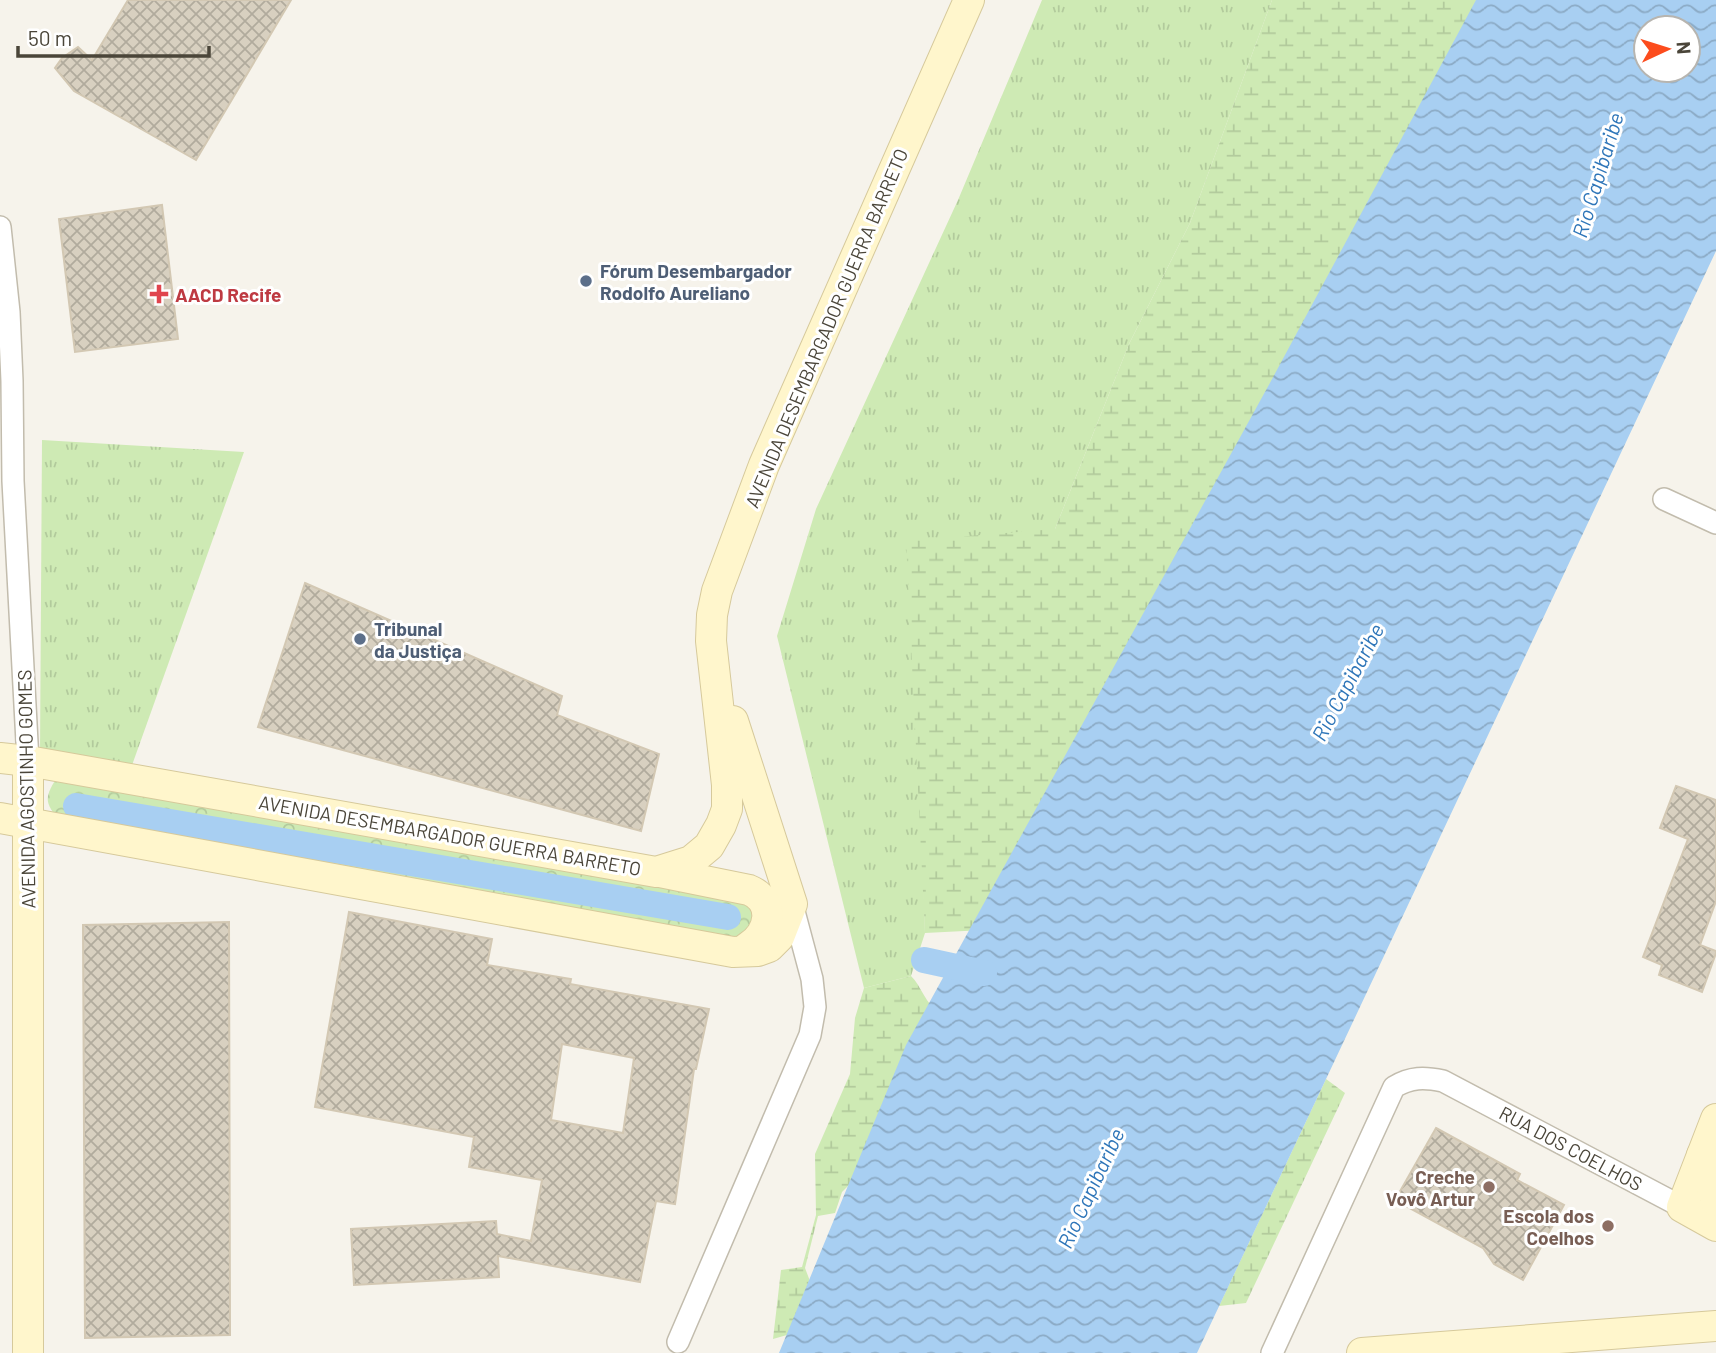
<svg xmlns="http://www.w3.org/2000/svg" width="1716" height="1353" font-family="Barlow,sans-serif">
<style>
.grass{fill:url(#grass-tufts)}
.forest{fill:url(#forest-crowns)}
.wetland{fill:url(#wetland-marsh)}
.water{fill:url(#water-waves);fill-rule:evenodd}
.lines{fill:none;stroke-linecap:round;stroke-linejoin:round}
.canal{stroke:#a8cff2;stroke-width:26}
.building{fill:url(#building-cross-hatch);stroke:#d3c8b3;stroke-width:2;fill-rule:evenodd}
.street-casing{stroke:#c2bcad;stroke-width:24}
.secondary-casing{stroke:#d6c99b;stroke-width:32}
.street{stroke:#fff;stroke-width:21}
.secondary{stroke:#fff6cc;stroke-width:30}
.service-dot{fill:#5c6f8a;stroke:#fff;stroke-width:2.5}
.health-dot{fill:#e0444e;stroke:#fff;stroke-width:2.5}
.education-dot{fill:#8d6e63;stroke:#fff;stroke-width:2.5}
.labels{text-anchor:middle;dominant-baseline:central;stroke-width:6;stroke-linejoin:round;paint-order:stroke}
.service-label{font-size:19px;font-weight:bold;fill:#4e5e75;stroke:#fff;text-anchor:start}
.health-label{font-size:19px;font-weight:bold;fill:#be3a42;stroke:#fff;text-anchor:start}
.street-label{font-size:19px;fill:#4a4539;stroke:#fff}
.education-label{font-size:19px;font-weight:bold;fill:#785e54;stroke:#fff;text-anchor:end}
.water-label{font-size:21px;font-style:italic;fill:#2f76b9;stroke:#fff}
</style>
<defs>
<pattern id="grass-tufts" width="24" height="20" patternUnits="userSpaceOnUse" patternTransform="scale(1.75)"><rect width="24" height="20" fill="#ceeab4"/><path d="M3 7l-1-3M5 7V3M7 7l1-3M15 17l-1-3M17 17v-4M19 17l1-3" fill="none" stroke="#b2ca9c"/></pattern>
<pattern id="forest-crowns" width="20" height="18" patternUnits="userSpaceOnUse" patternTransform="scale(1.75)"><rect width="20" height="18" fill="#ceeab4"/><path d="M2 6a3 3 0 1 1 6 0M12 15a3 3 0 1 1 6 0" fill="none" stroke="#b2ca9c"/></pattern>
<pattern id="wetland-marsh" width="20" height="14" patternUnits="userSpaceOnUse" patternTransform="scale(1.75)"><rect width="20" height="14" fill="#ceeab4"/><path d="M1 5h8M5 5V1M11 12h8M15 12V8" fill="none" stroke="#b2ca9c"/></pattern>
<pattern id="water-waves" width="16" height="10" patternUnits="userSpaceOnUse" patternTransform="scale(1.75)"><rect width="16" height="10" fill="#a8cff2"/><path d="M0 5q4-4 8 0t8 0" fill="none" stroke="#8baac5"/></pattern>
<pattern id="building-cross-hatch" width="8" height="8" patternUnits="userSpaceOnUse" patternTransform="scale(1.75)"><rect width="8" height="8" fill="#d8d0c0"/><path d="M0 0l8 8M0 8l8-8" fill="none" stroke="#b1ab9d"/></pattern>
</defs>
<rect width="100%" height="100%" fill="#f6f3eb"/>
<g class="grass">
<path d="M1042 0H1272L1190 223 1129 344 1055 529 922 834 925 933 911 976 864 988 777 636 816 509 958 200Z"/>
<path d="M42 440 244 452 131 768 40 755Z"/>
</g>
<path class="forest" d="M59 774 738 893 755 915 748 931 737 943 62 823C43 802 44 798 59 774Z"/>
<g class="wetland">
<path d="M1272 0H1497L984 930 925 933 906 541 1055 529 1129 344 1190 223Z"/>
<path d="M911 976C921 986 923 998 934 1008L861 1173 842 1192 835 1213 818 1216 805 1268 813 1289 794 1333 773 1339 781 1270 802 1267 816 1215 815 1154 850 1074 855 1018 864 988Z"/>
<path d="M1326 1079 1345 1093 1246 1303 1219 1306Z"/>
</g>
<path class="water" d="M1476 0H1716V251L1197 1353H779L906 1045 1271 381ZM1646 28H1688V70H1646Z"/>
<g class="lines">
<g class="canal">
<path d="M76 806 728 917"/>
<path d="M924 960 984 973"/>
</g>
</g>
<g class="building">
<path d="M128 0H291L196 160 74 91 55 68 62 58 78 47 92 60Z"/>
<path d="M162 205 178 339 75 352 59 219Z"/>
<path d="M305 583 562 696 557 715 659 754 641 831 258 727Z"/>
<path d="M1676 786 1716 800V901L1700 945 1716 951V953L1702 992 1659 975 1662 965 1643 957 1688 839 1660 828Z"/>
<path d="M349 912 492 939 487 965 571 979 570 984 709 1009 696 1069H694L675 1204 656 1201 640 1282 498 1256 499 1277 354 1285 351 1229 496 1221 497 1234 531 1241 542 1180 469 1167 474 1137 315 1107ZM562 1044 634 1058 623 1133 551 1120Z"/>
<path d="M229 922 230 1335 85 1338 83 925Z"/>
<path d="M1436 1128 1520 1174 1517 1180 1564 1205 1523 1280 1494 1264 1483 1248 1395 1200Z"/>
</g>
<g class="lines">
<g class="street-casing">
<g id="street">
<path d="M0 227 9 312 12 381 13 481 28 761"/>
<path d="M1664 499 1716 523"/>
<path d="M678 1342 810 1035 815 1007 812 979 792 904"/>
<path d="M1272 1353 1394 1087C1411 1077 1424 1077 1443 1081L1682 1207"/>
</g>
</g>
<g class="secondary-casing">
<g id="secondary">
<path d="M0 758 28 761 656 872 691 861 709 846 721 825 727 809V785L711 641 712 615 717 591 764 465 969 0"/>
<path d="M0 818 733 952 758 951 769 947 779 937 792 904 733 721"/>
<path d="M660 872 749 890C776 901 771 933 748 947"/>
<path d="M1716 1119 1682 1207 1716 1226"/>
<path d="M1702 1155 1716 1201"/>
<path d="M28 1353V761"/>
<path d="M1362 1353 1716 1326"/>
</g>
</g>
<use href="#street" class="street"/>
<use href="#secondary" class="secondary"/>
</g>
<g class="service-dot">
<circle cx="586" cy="281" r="7"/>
<circle cx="360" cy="639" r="7"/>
</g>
<path class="health-dot" d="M155.5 283.5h7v7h7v7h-7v7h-7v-7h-7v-7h7z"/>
<g class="education-dot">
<circle cx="1489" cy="1187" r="7"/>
<circle cx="1608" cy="1226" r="7"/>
</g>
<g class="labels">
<g class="service-label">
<text x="600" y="270">Fórum Desembargador<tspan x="600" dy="22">Rodolfo Aureliano</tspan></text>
<text x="374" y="628">Tribunal<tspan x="374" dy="22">da Justiça</tspan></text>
</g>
<g class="health-label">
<text x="175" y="294">AACD Recife</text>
</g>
<g class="street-label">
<text transform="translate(826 328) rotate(-67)">AVENIDA DESEMBARGADOR GUERRA BARRETO</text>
<text transform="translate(26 789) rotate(-91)">AVENIDA AGOSTINHO GOMES</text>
<text transform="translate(450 835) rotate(10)">AVENIDA DESEMBARGADOR GUERRA BARRETO</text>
<text transform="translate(1571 1148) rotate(28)">RUA DOS COELHOS</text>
</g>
<g class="education-label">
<text x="1475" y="1176">Creche<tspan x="1475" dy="22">Vovô Artur</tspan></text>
<text x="1594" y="1215">Escola dos<tspan x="1594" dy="22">Coelhos</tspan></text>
</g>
<g class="water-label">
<text transform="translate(1597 175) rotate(-73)">Rio Capibaribe</text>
<text transform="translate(1347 682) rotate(-62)">Rio Capibaribe</text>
<text transform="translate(1090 1188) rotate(-65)">Rio Capibaribe</text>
</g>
</g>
<g transform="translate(1667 49) rotate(86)"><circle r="33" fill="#ffffff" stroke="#b7b5b0" stroke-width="2"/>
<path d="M0-5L12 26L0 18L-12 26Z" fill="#fc4c1d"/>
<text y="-10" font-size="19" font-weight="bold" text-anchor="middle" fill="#4a4539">N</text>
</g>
<path d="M18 46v10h191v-10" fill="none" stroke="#4a4539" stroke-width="3.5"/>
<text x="28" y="46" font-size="21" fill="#4a4539" stroke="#ffffff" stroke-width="5" paint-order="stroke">50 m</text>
</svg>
